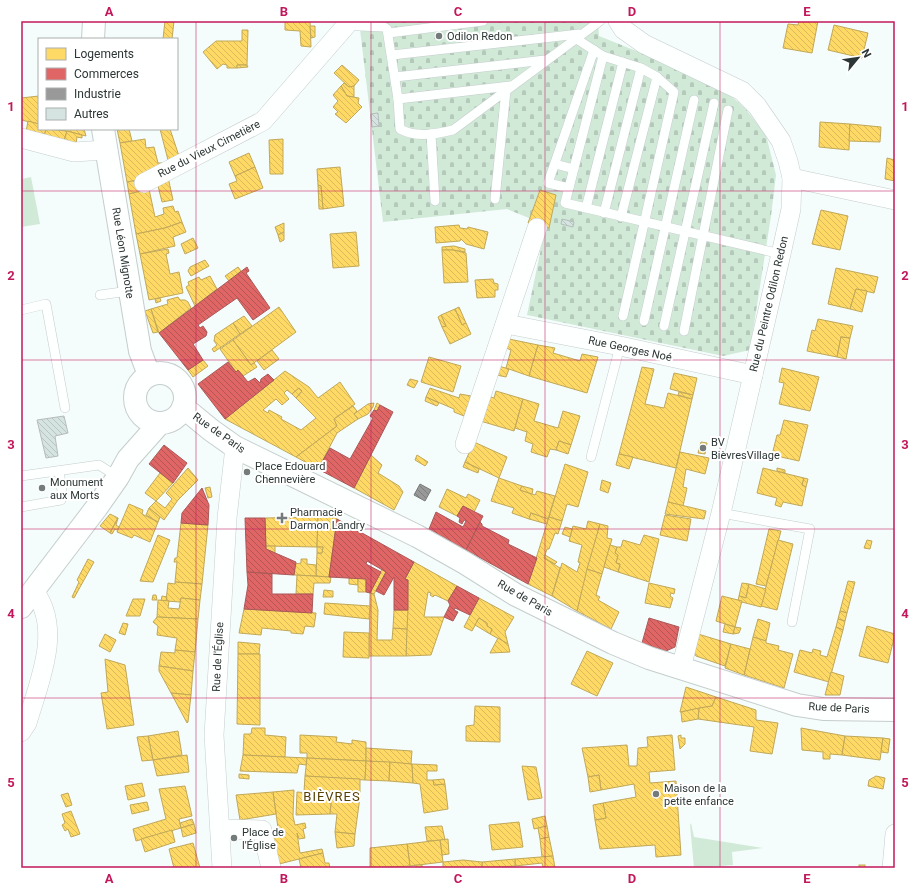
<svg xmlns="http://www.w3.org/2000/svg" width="916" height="889" font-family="Roboto,sans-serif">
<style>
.green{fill:#d1ead8}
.cemetery{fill:url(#cemetery-stones)}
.homes{fill:url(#homes-back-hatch);stroke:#c0a858;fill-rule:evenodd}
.shops{fill:url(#shops-back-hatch);stroke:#aa5858}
.industry{fill:url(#industry-back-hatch);stroke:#797b7b}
.building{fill:url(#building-back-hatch);stroke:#b6bcbb}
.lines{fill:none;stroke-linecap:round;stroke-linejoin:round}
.lane-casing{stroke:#c6cdcd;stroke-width:10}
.street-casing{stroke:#c6cdcd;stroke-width:20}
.secondary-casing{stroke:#c6cdcd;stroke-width:24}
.lane{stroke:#feffff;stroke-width:9}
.street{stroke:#feffff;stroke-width:19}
.secondary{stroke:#feffff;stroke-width:22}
.grid{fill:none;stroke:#c2185b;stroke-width:1;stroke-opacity:0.55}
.poi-dot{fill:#737b7b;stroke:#fff;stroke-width:1.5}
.labels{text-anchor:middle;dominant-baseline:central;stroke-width:4;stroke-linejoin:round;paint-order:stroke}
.poi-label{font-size:11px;fill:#2d3636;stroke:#fff;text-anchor:start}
.street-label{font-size:11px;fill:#2d3636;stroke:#fff}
.quarter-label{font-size:13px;letter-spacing:1px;fill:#583d00;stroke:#fff}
.neatline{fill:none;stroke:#c2185b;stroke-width:1.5}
.grid-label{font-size:13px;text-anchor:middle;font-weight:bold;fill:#c2185b}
</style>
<defs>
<pattern id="cemetery-stones" width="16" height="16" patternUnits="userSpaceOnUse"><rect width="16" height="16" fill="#d1ead8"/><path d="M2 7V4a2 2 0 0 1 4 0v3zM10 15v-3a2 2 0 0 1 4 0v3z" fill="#b4c9ba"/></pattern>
<pattern id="homes-back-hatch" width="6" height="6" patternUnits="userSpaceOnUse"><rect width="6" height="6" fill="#ffd966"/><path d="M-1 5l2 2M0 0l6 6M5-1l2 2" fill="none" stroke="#dbbb59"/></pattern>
<pattern id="shops-back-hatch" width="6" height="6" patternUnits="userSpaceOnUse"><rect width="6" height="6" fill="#e06666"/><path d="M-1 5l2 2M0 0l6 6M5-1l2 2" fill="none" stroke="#b65555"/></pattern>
<pattern id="industry-back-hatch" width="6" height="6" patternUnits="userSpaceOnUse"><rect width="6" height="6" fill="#999"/><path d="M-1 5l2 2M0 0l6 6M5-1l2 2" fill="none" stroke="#7d7e7e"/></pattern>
<pattern id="building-back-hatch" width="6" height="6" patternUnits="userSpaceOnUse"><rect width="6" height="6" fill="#d5e4e0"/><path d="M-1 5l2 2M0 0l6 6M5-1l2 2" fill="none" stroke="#b7c4c1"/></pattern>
</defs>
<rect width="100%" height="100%" fill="#f5fcfc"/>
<g class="green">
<path d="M31 177 40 224 21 227V179Z"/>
<path d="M691 823 694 837 763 848 732 852 733 865 694 868 690 825Z"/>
</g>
<path class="cemetery" d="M359 21H598L599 36 716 83 745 108 766 135 776 175 771 216 750 350 723 356 527 315 546 225 507 209 383 222Z"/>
<g class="homes">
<path d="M165 21H174L172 39H163Z"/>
<path d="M285 21H310L311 47 301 46 300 31 285 30Z"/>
<path d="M799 21H818L812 53 783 48 788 24 798 25Z"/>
<path d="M834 25 868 33 862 58 828 50Z"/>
<path d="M310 26H315V37L311 38Z"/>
<path d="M242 30H248L247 65H237V68H227V65L223 64 217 69 203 52 216 41H242Z"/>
<path d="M237 65H247L248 67 237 68Z"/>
<path d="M342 65 359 80 354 86 349 87 334 73Z"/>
<path d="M344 83 349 87 354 86V97L347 96 341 86Z"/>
<path d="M341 86 347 96 359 98 358 103 362 107 346 123 335 114 338 112 333 107 338 101 333 95Z"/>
<path d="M39 96V124L21 120V98Z"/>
<path d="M28 121 39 124V129H46L44 137 26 132Z"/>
<path d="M820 122 850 124 849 150 819 147Z"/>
<path d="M850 124 881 127 880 142 849 141Z"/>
<path d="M46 129 67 131 64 141 44 137Z"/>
<path d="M58 129H84L86 136Z"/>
<path d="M117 129H129L132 141 120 143Z"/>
<path d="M160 129H170L179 156 168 160Z"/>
<path d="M67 131 82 135V138L77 137 76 144 64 141Z"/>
<path d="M145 139 146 148 154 147 158 163H162L143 179 127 182 120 143Z"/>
<path d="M283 139V174H270L269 140Z"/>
<path d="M249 153 255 167 235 176 229 162Z"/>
<path d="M887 158 895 160V181L885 179Z"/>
<path d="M255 167 263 188 235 199 229 184 237 181 235 176Z"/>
<path d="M340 167 344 206 323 209 321 186 318 185 317 169Z"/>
<path d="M168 177 173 200 162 202 157 182Z"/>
<path d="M143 179 142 191 129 194 127 182Z"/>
<path d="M318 185 321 186 323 209H319Z"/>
<path d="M149 189 155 217 164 214 163 208 173 206 175 212 178 211 182 222 165 228 136 234 129 194Z"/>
<path d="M540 190 556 195 549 228 528 223Z"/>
<path d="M821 210 848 216 840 250 812 244Z"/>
<path d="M182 222 186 232 173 237 175 246 140 254 136 234 165 228Z"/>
<path d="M284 223V232L278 235 275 227Z"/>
<path d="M459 225 460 228 467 229 468 227 488 232 484 249 466 244 461 239 460 241 436 243 435 227Z"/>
<path d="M284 232V240L280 242 278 235Z"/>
<path d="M356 232 359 266 333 268 330 234Z"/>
<path d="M193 238 198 248 185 254 181 244Z"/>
<path d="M454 246 465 249V252L453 250H442V247Z"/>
<path d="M168 249 169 253 166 254 170 274 179 272 183 293 149 300 140 254Z"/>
<path d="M442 250H453L466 253 468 282 444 283Z"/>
<path d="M205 260 209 266 191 276 188 271 190 267Z"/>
<path d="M238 267 241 271 229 281 225 276Z"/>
<path d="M836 268 878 277 874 293 856 289 850 309 828 304Z"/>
<path d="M210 276 217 289 195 306 186 287 189 285 188 282 199 277 201 280Z"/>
<path d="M493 279 494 283 498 284V290H495V297L477 298 475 280Z"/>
<path d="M856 289 867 291 862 312 850 309Z"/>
<path d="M178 297 180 300H185L188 302 191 308 159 333 151 309 168 304 167 300Z"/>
<path d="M160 298 161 301 156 303 155 299Z"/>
<path d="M279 307 296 332 251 365 233 340Z"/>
<path d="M459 307 466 323 462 325 455 309Z"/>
<path d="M151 309 158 332 153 333 145 311Z"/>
<path d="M455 309 462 325 466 323 471 334 450 344 442 327 446 326 441 315Z"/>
<path d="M441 315 446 326 442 327 438 317Z"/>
<path d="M244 316 252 326 240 334 233 323Z"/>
<path d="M818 319 853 326 850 338 841 337 837 357 807 351 812 330 815 331Z"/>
<path d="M233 323 240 334 214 352 212 349 217 345 214 341 215 335Z"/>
<path d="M841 337 850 338 846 359 837 357Z"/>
<path d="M504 338 538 345 529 376 506 368 511 350 501 346Z"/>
<path d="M233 340 251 365 254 363 257 367 243 376 238 370 236 372 220 349Z"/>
<path d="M538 345 555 348 553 353 580 361 582 354 598 357 587 393 529 376Z"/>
<path d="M272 350 279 359 264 370 257 361Z"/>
<path d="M429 357 461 366 453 392 421 382Z"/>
<path d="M203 360 208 366 193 377 188 370Z"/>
<path d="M495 365 509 369 506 377 492 374Z"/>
<path d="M642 367 654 369 645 404 664 408 668 393 692 399 676 468 619 454Z"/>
<path d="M782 368 819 377 810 411 779 404 784 383 779 382Z"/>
<path d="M285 371 309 387 318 398 340 382 355 404 334 419 337 426 296 457 225 419ZM299 388 302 391 296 398 316 418 301 430 281 419 282 417 269 410 268 413 263 410 276 399 282 405 289 399 284 393 287 390 292 394Z"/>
<path d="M674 373 697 378 693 395 670 389Z"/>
<path d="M410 379 418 381 414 388 407 385Z"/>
<path d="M299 388 302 391 296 398 292 394Z"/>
<path d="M430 388 459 398 460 394 471 396 464 416 454 412V409L426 397Z"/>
<path d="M496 391 523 399 514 431 477 420 485 395 494 398Z"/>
<path d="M679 392 693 395 692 399 678 395Z"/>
<path d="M426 397 439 403 437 406 425 401Z"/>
<path d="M523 399 539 404 534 421 558 428 563 411 580 416 571 445 559 441 556 450 550 449 547 457 531 452 533 444 525 441 527 432 515 428Z"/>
<path d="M374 403 373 407 368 414 358 419 354 414 368 404Z"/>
<path d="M377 403 380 405 377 411 374 410Z"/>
<path d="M353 406 357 411 354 414 358 419 337 433 318 469 296 457 337 426 334 419Z"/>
<path d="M784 420 808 425 799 461 772 455 777 435H780Z"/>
<path d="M559 441 571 445 568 454 556 450Z"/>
<path d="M474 442 507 457 499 478 465 462Z"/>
<path d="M701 442 707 443 705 454 698 453Z"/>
<path d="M680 452 709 458 705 474 686 469 683 487 687 488 683 506 668 502Z"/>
<path d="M619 454 633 457 629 469 616 465Z"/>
<path d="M371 455 382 465 378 473 399 486 403 492 394 510 354 488Z"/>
<path d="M417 455 428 462 425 466 415 460Z"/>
<path d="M465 462 479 469 478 473 463 467Z"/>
<path d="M565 464 588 472 578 507 567 504 562 521 549 517Z"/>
<path d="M188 468 198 480 178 500 164 520 149 508 156 501 165 508 172 499 166 493Z"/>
<path d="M763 468 804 478 802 485 806 487 802 506 783 502 781 507 775 505 777 498 757 493Z"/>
<path d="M777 468 785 470V473L777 471Z"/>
<path d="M160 473 173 483 156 501 145 493Z"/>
<path d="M499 478 522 486 520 490 535 495 537 491 555 496 548 519 531 513 529 519 512 513 514 508 491 501Z"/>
<path d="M804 478 808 479 806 487 802 485Z"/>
<path d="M602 480 611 483 608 493 600 490Z"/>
<path d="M522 486 533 489 532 494 520 490Z"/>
<path d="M210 487 212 497 208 498 205 488Z"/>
<path d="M447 489 466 498 468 494 480 500 474 512 463 506 457 516 439 507Z"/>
<path d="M668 502 706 511 704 519 665 514Z"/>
<path d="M129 504 143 510 142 514 158 522 150 542 134 535 132 538 117 532Z"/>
<path d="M149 508 160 517 158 522 146 515Z"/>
<path d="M531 513 548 519 547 524 529 519Z"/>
<path d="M110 514 118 518 110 533 100 526Z"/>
<path d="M665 515 691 519 687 541 660 535Z"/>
<path d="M318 517 317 547 266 546 265 518Z"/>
<path d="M318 517H334L337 519 329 577 316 576 317 553H322L323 547H317Z"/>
<path d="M549 517 562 521 558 534 555 533 549 549H547L544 558 560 568 552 596 528 584Z"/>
<path d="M118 518 116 525 119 527 117 530 115 529 112 534 110 533Z"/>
<path d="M588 521 600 524 577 611 552 596 562 563 577 572 580 563 578 562 582 545 569 541 573 526 586 529Z"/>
<path d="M181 523 208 525 202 584 175 582 177 562H174L175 558H177Z"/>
<path d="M600 524 608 526 607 538 612 539 602 574 587 569Z"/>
<path d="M565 527 572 529 570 537 562 534Z"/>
<path d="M769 529 781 531 766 586 756 584Z"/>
<path d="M158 535 170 540 153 582 140 581Z"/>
<path d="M644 535 659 539 649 582 618 572 620 564 616 563 618 555 615 553 617 547H621L623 540 640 545Z"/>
<path d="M778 540 793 544 777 610 761 606Z"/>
<path d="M867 540 872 541 870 549 864 548Z"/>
<path d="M610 545 617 547 615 553 618 555 616 563 620 564 618 572 604 567Z"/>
<path d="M266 546H275V553L266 549Z"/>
<path d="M317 547H323L322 553H317Z"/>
<path d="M545 555 557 562 555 564 544 558Z"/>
<path d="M88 559 94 562 74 598 72 597 79 582 77 580Z"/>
<path d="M301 559H307V564L316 565V576L294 575 295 564 301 563Z"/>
<path d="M414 562 457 586 448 601 435 595 433 597 430 595 431 593 428 592 424 617H444L431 655 406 656 408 580 405 579Z"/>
<path d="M382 569 386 572 374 594 370 593Z"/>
<path d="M587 569 602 574 596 595 600 597 598 600 619 612 611 629 577 611Z"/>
<path d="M297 575 329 577H331L330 583H314L313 594H296Z"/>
<path d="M349 578H358V585L349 584Z"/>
<path d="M358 578 366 579V592H358Z"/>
<path d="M848 581 855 582 847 613 840 611Z"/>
<path d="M175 582 202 584 200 600 181 598 180 602 166 601 168 583 175 584Z"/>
<path d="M649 583 675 589 674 594 671 593 670 596 673 598 670 608 645 603Z"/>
<path d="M742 583 749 584 746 598 739 596Z"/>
<path d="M749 584 766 589 761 607 738 601 739 596 746 598Z"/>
<path d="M324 590 333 591V597H323Z"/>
<path d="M370 593 374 594 378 610 377 640H392L393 628 407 629 406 656H369Z"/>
<path d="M153 595H156L157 600H152Z"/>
<path d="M162 596 167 597 166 601H161Z"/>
<path d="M722 596 742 601 735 627 716 621Z"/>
<path d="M181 598 200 600 198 619 157 617 158 600 169 601 168 608 179 609Z"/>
<path d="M479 598 514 617 505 632 508 644 490 634 492 629 487 626V623L479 618 472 631 464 627Z"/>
<path d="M133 599H145L140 616H126Z"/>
<path d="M325 603 370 606 369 619 324 614Z"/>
<path d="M244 609 316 613 314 627 305 626 303 634 291 633V631L262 628 261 635 239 633Z"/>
<path d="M394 610H408L407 629 393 628Z"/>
<path d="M840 611 847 613 845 621 838 619Z"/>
<path d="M157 617 198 619 195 652 175 650 177 638 157 635 158 626 153 622Z"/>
<path d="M479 618 487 623V626L492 629 490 634 475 625Z"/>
<path d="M758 619 770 623 766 641 753 637Z"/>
<path d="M838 619 845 621 843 630 836 627Z"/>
<path d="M123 623 128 624 125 635 119 633Z"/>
<path d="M725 624 735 627 733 634 723 632Z"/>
<path d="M867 626 895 634 888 663 859 656Z"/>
<path d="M735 627 741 628 739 633 733 634Z"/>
<path d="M836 627 843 630 829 682 794 672 800 650 812 653 813 649 821 651 820 655 827 657Z"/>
<path d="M344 632 369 633V658L343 657Z"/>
<path d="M105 634 116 640 110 652 99 646Z"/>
<path d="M698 634 731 644 725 666 696 656 693 652Z"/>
<path d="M753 637 766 641V643L779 646 778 650 793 654 784 688 744 675Z"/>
<path d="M498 638 508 644 510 652 490 653Z"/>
<path d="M238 642 260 644 259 654H238Z"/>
<path d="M731 644 750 649 744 675 725 668Z"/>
<path d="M175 650 195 652 193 671 159 666 161 652 175 653Z"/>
<path d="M587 651 613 663 597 696 571 684Z"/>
<path d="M238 654H260V725L237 724Z"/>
<path d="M105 659 125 665 134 725 107 729 101 693 108 692Z"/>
<path d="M159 666 193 671 191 695 171 693 159 671Z"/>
<path d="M831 672 844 676 840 695H825Z"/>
<path d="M686 687 716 697 712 706 680 712Z"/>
<path d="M171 693 191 695 188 722 187 723Z"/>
<path d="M716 697 756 710V720L778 723 772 754 750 751 754 727 698 719 699 708 712 706Z"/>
<path d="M475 706 500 707V742L466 741V726L474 725Z"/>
<path d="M699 708 698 719 682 722 681 712Z"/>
<path d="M252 728H265V735L286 737 285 757 243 755 244 734H251Z"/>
<path d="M801 728 845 736 842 755 830 754V759H823V752L802 750Z"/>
<path d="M178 731 182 755 153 760 148 736Z"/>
<path d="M300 735 337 737 336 742 352 744V740L366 742V761L307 758V753H300Z"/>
<path d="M672 735 675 770 649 772 650 783 676 781 681 855 656 857 655 845 600 849 595 820 606 818 603 803 636 797 634 784 601 790 599 775 588 777 582 748 627 745 629 766H637L638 748 648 747 647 737Z"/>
<path d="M681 735V738H685V744L680 749 678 736Z"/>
<path d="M148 736 153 760 142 761 137 737Z"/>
<path d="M845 736 883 738 880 760 842 755Z"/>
<path d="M883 738 890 739 888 753 881 752Z"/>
<path d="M366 748 412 751 411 764 366 761Z"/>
<path d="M187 755 189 772 157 776 153 760Z"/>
<path d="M243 755 307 758 306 765 299 764 297 773 240 771Z"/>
<path d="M307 758 366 761 365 780 305 776Z"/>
<path d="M366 761 390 762 389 781 365 780Z"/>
<path d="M390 762 412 764 413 783 389 781Z"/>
<path d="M412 764 437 765V771H427V780H433L434 785 445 784 448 809 424 813 420 784 413 783Z"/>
<path d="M522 766 536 767 542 798 528 800Z"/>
<path d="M239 774 249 775V779L239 778Z"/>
<path d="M599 775 601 790 590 792 588 777Z"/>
<path d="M305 776 360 779V797L304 792Z"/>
<path d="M876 776 885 778 883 789 868 786 869 780Z"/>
<path d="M444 779 445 784 434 785 433 780Z"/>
<path d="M142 783 145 796 128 800 125 786Z"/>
<path d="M185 786 192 816 179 819 181 828 136 841 133 829 166 819 159 789Z"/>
<path d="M294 790 293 816 295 825 305 823 306 828 303 829 305 838 299 839 297 833 300 853 322 849 323 853 279 864 271 830 278 828 273 792Z"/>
<path d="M273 792 276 814 240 820 236 795Z"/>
<path d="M297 792 332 795 330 814 296 815Z"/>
<path d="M68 793 72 805 66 807 61 795Z"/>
<path d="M332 795 360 797 355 834 335 832 337 814H330Z"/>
<path d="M147 802 149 810 132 814 130 805Z"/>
<path d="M603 803 606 818 595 820 593 805Z"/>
<path d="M71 811 80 834 71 837 68 829 65 831 62 825 65 823 62 814Z"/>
<path d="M545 816 547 826 534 829 532 819Z"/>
<path d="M192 819 194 824 181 828 180 823Z"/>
<path d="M519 822 523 847 492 850 489 825Z"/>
<path d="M194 824 196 833 183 837 181 828Z"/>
<path d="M442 826 445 840 427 841 425 827Z"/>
<path d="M547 826 549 837 540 839 538 828Z"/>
<path d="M172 830 175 842 145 852 141 839Z"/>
<path d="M335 832 355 834 354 846 337 848Z"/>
<path d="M549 837 553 856 542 857 540 839Z"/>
<path d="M448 839 449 854 442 855 440 840Z"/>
<path d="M440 840 443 862 410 866 407 844Z"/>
<path d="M193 843 200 868H174L169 849Z"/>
<path d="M407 844 410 866 370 868V848Z"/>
<path d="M323 853 325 863H329L330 868H301L299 859Z"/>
<path d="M553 856 555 868 543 867 542 863 515 866V859Z"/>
<path d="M515 859V866L482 868V862Z"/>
<path d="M463 860 482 862V868H443V862Z"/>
<rect x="416" y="865" width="6" height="3"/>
<rect x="859" y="865" width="6" height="3"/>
</g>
<g class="shops">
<path d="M247 267 249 271 246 273 270 308 253 320 237 298 198 325 200 328 203 326 207 332 206 336 193 344 203 360 188 370 159 333Z"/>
<path d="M228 362 236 372 238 370 248 382 255 378 260 383 261 379 268 374 274 380 225 419 198 384Z"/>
<path d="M380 405 393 412 354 488 318 469 330 448 350 459 373 418 370 416 374 410 377 411Z"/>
<path d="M164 445 187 463 173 483 149 464Z"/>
<path d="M202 488 209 505 208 525 181 523 182 513Z"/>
<path d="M463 506 483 516 466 550 429 529 436 512 463 527 466 521 464 520 462 524 459 522 460 518 457 516Z"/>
<path d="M245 518H265L266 549 296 562 294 575 247 572Z"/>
<path d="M337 519 414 562 405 579 408 580V610H394V577L384 595 376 591 386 572 367 561 366 564 381 572 370 593 366 592V579L329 577Z"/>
<path d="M480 522 482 524V526L509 540 508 544 537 558 528 584 466 550Z"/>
<path d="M247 572 272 574V594H313L312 613 244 609 248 585Z"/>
<path d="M457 586 479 598 470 615 455 608 454 610 458 612 453 621 444 617 450 605 448 601Z"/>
<path d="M649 618 679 627 675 647 666 651 642 643Z"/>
</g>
<path class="industry" d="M420 484 431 490 425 501 414 495Z"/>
<g class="building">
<path d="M378 113 379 126 372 127 371 114Z"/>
<path d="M562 219 574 222 573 227 561 224Z"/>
<path d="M64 416 68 433 55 436 58 456 46 458 37 420Z"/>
</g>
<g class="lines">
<g class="lane-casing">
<g id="lane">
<path d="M349 24 360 26 384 27 387 29 398 99 400 129C416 138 436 134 453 130L600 21"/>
<path d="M389 33 483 21"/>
<path d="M575 38 603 56 641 68 657 77 674 92 623 316"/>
<path d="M392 55 579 34"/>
<path d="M603 56 565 203 781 254"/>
<path d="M395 77 545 60"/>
<path d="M398 99 510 86"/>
<path d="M431 134 435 201"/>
<path d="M555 164 574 169"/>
<path d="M569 188 548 183 594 50"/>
<path d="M495 199 506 90"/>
<path d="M586 208 623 62"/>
<path d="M604 213 641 68"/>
<path d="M621 217 657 77"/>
<path d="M100 295 129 291"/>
<path d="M21 310 46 304 65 408"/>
<path d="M644 321 694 100"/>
<path d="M664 326 714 103"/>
<path d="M684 331 728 110"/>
<path d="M591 457 620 346"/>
<path d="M21 476 99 465 118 477"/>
<path d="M21 507 61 500 62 491 59 471"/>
<path d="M721 513 810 529 792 622"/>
</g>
</g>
<g class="street-casing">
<g id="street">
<path d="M618 21 623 29 644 44 742 91 757 106 781 141 788 161 792 178 791 209 781 254 721 513 681 668"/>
<path d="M21 138 74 152 105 150"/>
<path d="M792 178 895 200"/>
<path d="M144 183 263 121 350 21"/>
<path d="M506 324 620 346 753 375"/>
<path d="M465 444 537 228"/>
<path d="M21 732 27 723C39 682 63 629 34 591"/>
<path d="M220 829 262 830 271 868"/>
<path d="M222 868 214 735 227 518 235 447"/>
<path d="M892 868 895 834"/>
</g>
</g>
<g class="secondary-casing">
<g id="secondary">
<path d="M93 39 94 21"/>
<path d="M103 129 140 351 149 375"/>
<circle cx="160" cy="398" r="25"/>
<path d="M183 407 211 430 235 447 417 536 465 563 516 595 613 643 649 658 797 705 823 709 895 710"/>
<path d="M21 607 97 507 118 477 128 459 160 423"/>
</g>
</g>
<use href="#lane" class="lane"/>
<use href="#street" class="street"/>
<use href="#secondary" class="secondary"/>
</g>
<path class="grid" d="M196 21V868M371 21V868M545 21V868M720 21V868M21 191H895M21 360H895M21 529H895M21 698H895"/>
<g class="poi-dot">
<circle cx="439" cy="36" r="4"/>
<circle cx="703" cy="448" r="4"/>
<circle cx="247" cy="472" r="4"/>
<circle cx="42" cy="488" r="4"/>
<path d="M280 512h4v4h4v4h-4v4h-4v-4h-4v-4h4z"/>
<circle cx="656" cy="794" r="4"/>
<circle cx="234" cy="838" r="4"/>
</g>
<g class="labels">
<g class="poi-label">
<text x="447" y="36">Odilon Redon</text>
<text x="711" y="442">BV<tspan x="711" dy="13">BièvresVillage</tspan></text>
<text x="255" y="466">Place Edouard<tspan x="255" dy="13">Chennevière</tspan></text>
<text x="50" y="482">Monument<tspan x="50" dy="13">aux Morts</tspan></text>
<text x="290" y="512">Pharmacie<tspan x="290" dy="13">Darmon Landry</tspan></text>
<text x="664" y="788">Maison de la<tspan x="664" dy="13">petite enfance</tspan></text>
<text x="242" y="832">Place de<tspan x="242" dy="13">l'Église</tspan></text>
</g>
<g class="street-label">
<text transform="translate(209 149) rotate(-27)">Rue du Vieux Cimetière</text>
<text transform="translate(123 253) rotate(81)">Rue Léon Mignotte</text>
<text transform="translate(769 304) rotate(-77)">Rue du Peintre Odilon Redon</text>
<text transform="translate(630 349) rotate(12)">Rue Georges Noé</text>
<text transform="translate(219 433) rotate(35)">Rue de Paris</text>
<text transform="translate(525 598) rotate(30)">Rue de Paris</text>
<text transform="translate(218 657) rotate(-87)">Rue de l'Église</text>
<text transform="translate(839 708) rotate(3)">Rue de Paris</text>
</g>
<g class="quarter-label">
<text x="332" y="796">BIÈVRES</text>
</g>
</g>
<rect width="916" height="889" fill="none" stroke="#ffffff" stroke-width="44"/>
<rect x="38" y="38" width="140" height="92" fill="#ffffff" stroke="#abafaf"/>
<rect x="46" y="48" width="20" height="12" fill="#ffd966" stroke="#abafaf"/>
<text x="74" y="58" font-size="12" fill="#2d3636">Logements</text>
<rect x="46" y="68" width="20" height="12" fill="#e06666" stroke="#abafaf"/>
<text x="74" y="78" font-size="12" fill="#2d3636">Commerces</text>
<rect x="46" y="88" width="20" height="12" fill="#999999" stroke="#abafaf"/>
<text x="74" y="98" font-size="12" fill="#2d3636">Industrie</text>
<rect x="46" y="108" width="20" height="12" fill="#d5e4e0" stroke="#abafaf"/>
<text x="74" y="118" font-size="12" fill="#2d3636">Autres</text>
<g transform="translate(858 58) rotate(61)" stroke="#ffffff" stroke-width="3" paint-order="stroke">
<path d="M0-3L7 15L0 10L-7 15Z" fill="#2d3636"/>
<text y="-6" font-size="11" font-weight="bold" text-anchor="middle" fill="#2d3636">N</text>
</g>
<rect x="22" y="22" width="872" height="845" class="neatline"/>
<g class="grid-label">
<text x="109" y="16">A</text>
<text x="284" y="16">B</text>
<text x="458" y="16">C</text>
<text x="632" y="16">D</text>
<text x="807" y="16">E</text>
<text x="11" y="111">1</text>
<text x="905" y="111">1</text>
<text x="11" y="280">2</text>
<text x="905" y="280">2</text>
<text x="11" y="449">3</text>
<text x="905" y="449">3</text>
<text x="11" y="618">4</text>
<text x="905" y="618">4</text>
<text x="11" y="787">5</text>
<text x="905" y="787">5</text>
<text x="109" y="883">A</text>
<text x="284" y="883">B</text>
<text x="458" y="883">C</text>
<text x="632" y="883">D</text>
<text x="807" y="883">E</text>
</g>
</svg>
